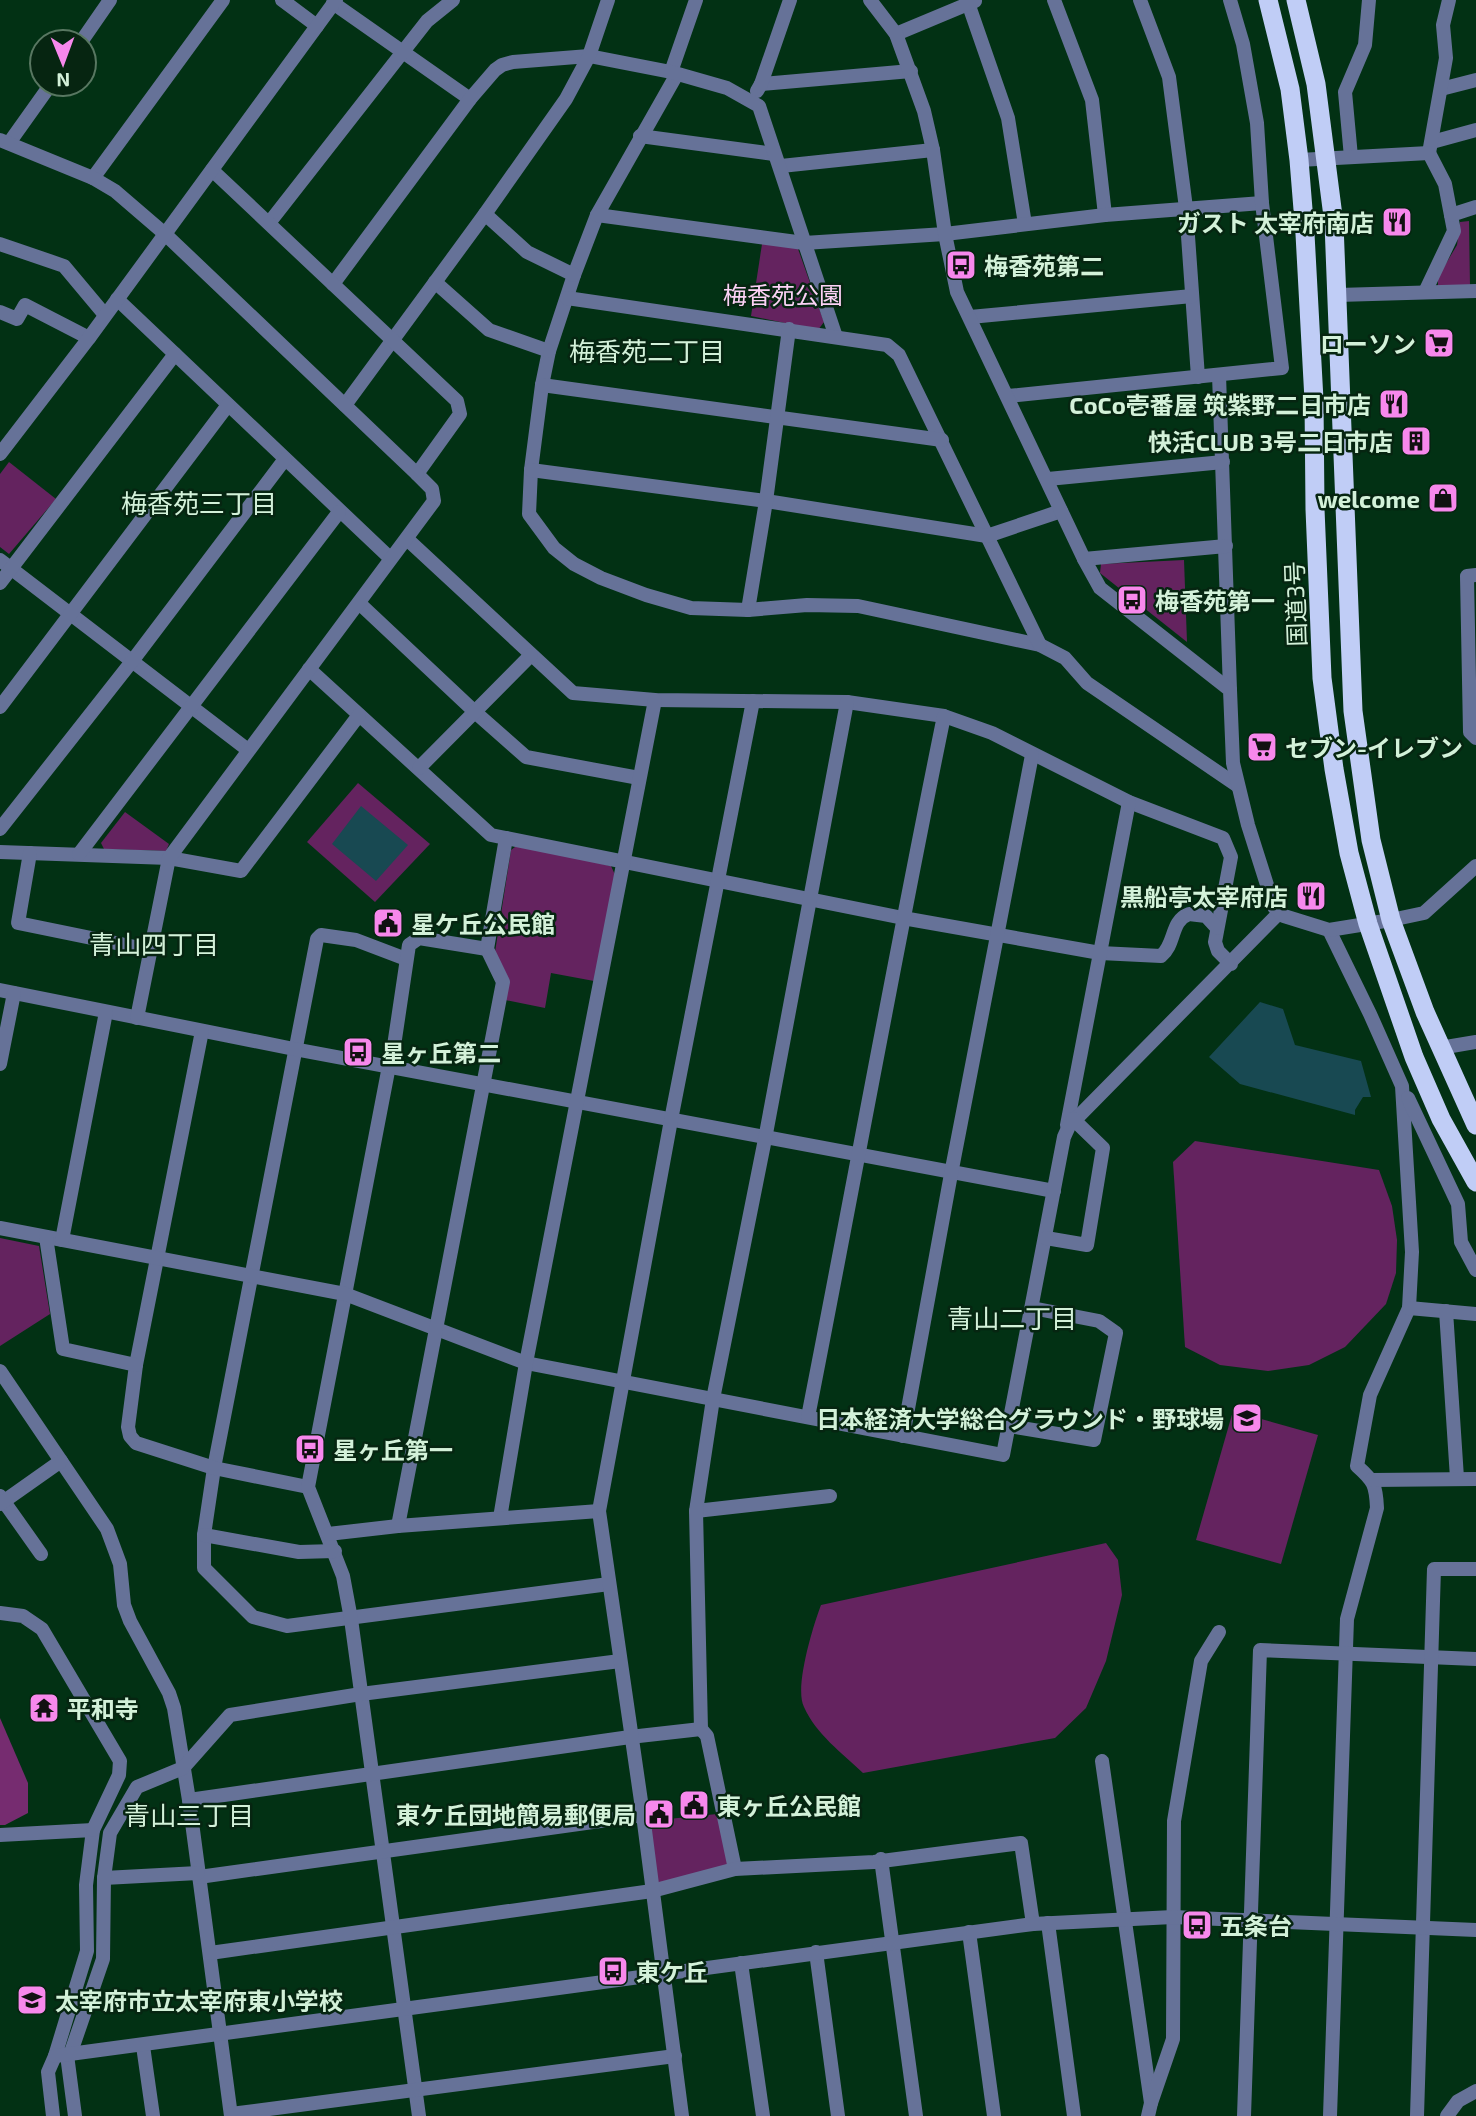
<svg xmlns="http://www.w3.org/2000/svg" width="1476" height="2116" font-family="'Exo 2','Noto Sans JP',sans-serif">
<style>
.green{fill:#64235f}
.forest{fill:#762c70}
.water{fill:#184952}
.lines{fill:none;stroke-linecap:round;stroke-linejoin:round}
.minor{stroke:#667298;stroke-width:14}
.tertiary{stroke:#667298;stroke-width:14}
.trunk{stroke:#c0cdf6;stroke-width:19}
.labels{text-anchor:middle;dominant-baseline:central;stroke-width:5;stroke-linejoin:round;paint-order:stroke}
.poi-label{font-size:24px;font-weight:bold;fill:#d3f1d9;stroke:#062511;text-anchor:start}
.park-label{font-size:24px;fill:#fcd2f6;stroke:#062511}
.street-label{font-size:24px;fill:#d3f1d9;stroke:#062511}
.neighbourhood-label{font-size:26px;fill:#d3f1d9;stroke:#062511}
</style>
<rect width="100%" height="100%" fill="#023114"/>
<g class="green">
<path d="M1469 221 1470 286 1438 288V277L1457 245 1460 222Z"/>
<path d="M762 244 797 246 824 322 818 330 751 316Z"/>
<path d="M9 462 56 499 9 554 0 547V474Z"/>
<path d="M1184 560 1187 642 1100 573 1101 564Z"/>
<path d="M358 783 430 844 375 902 307 842Z"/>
<path d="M125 812 169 844 166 851 104 849 101 843Z"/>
<path d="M519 844 611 866 616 877 594 981 551 973 545 1008 505 1000 495 952 511 850Z"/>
<path d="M1195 1141 1379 1170 1392 1206 1397 1240 1396 1273 1386 1304 1345 1347 1309 1365 1268 1371 1220 1365 1185 1347 1173 1162Z"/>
<path d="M0 1238 39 1246 50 1314 0 1346Z"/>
<path d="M1233 1411 1318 1435 1281 1564 1196 1540Z"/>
<path d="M1106 1543 1118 1560 1122 1595 1106 1661 1086 1708 1055 1738 863 1773C842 1753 816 1734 804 1707 794 1688 813 1626 821 1605Z"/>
<path d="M717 1814 729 1866 660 1883 654 1880 649 1821Z"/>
</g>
<path class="forest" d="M0 1718 28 1783V1813L5 1825H0Z"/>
<g class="water">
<path d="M361 806 408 845 376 881 332 844Z"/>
<path d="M1260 1002 1283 1009 1295 1045 1361 1061 1371 1097H1363L1355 1110V1115L1240 1084 1209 1057Z"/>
</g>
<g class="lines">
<g class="minor">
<path d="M282 0 317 26"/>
<path d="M967 0 1008 118 1025 224"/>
<path d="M1054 0 1092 100 1105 215"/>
<path d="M1140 0 1169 77 1186 208 1198 377"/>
<path d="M333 3 470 99"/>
<path d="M896 34 975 1"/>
<path d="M81 42 110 0"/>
<path d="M671 72 696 0"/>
<path d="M677 74 597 215 574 275 549 351 542 385 531 470 529 514 554 548 574 564 601 578 646 595 691 608 748 610 807 605 858 606 1040 645 1065 658 1087 683 1238 786"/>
<path d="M761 84 911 71"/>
<path d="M1441 89 1476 80"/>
<path d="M757 91 761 84 790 0"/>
<path d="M640 136 774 154"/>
<path d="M1432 142 1476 130"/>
<path d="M9 143 51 84"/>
<path d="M1429 153 1446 58 1443 25 1449 0"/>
<path d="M1351 157 1345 92 1365 45 1369 0"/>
<path d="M1299 160 1429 153 1445 184 1454 231 1425 292"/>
<path d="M781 166 933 150"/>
<path d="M93 178 223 0"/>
<path d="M485 214 527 252 574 275"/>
<path d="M597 215 804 243 945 234 1105 215 1262 203"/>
<path d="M1451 215 1476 207"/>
<path d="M269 223 427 21 453 0"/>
<path d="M0 244 64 266 105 315"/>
<path d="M435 282 489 330 549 351"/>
<path d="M333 284 470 99 495 70 502 65 513 62 589 56 671 72 727 88 759 106 836 337"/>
<path d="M1338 295 1476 291"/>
<path d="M567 298 887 345 899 355 1040 645"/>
<path d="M117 299 390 558"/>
<path d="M0 312 17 319 25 305 89 338"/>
<path d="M970 317 1192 296"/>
<path d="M1219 375 1230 690"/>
<path d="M542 385 942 440"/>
<path d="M1008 396 1282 368 1262 203 1257 123 1243 44 1230 0"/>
<path d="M345 405 485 214 566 99 589 56 608 0"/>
<path d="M531 470 766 501 987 536 1061 511"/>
<path d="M1048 479 1223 462"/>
<path d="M407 539 573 693 655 700 847 702 944 716 992 733 1129 802 1223 838 1231 857 1215 942 1218 951 1231 964"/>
<path d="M1084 559 1226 546"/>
<path d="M0 560 248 750"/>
<path d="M1476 575 1467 576 1470 732 1476 738"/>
<path d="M0 583 175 354"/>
<path d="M359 603 475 712 526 757 639 778"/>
<path d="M748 610 766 501 789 329"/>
<path d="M309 669 491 835 903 918 1100 953 1161 956C1176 944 1170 921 1189 914L1206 916 1217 928"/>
<path d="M0 707 228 405"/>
<path d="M419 768 531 655"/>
<path d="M0 829 133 660 285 459"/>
<path d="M0 852 169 858 241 871 359 715"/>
<path d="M30 853 18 923 150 950"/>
<path d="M79 854 339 512"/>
<path d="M1391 920 1424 913 1476 866"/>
<path d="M1329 930 1370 1014 1402 1086 1412 1252 1409 1308 1370 1395 1357 1466C1374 1481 1376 1485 1377 1508L1347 1619 1330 2116"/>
<path d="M406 959 356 940 321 935 317 939 214 1468 204 1535V1568L253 1617 287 1626 609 1584"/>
<path d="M0 990 294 1049 1054 1191"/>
<path d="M137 1018 169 858 434 501 432 489 417 474 460 414 457 401 212 170"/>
<path d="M202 1031 136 1365 128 1427 130 1436 136 1443 214 1468 308 1487"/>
<path d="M1440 1048 1476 1042"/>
<path d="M0 1064 14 993"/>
<path d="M389 1066 308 1487 343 1576 351 1619 419 2116"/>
<path d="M391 1066 409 945 419 938 487 949"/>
<path d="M1408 1098 1458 1204 1461 1242 1476 1270"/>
<path d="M1067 1125 1129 802"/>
<path d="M0 1228 345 1294 526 1363 1003 1455 1064 1137 1069 1126 1279 913"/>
<path d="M46 1237 63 1349 136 1365"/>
<path d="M1046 1238 1087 1245 1103 1148 1073 1119"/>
<path d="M62 1240 106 1012"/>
<path d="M1409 1308 1476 1314"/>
<path d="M1446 1311 1457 1478"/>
<path d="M0 1371 107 1529 120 1564 124 1605 130 1621 169 1693 174 1708 189 1800 231 2116"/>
<path d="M808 1417C854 1183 896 949 944 716"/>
<path d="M1009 1426 1094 1440 1116 1333 1099 1321 1032 1308"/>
<path d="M903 1436 951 1174 1032 755"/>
<path d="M1372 1480 1476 1479"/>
<path d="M0 1496 41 1554"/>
<path d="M0 1504 61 1461"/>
<path d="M696 1511 830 1496"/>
<path d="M500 1518 526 1363 655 700"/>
<path d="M398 1526 503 982 487 949 506 838"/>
<path d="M328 1534 398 1526 599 1511"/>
<path d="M204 1535 299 1552 335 1551"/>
<path d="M1102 1761 1151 2103 1148 2116"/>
<path d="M189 1800 630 1737 701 1729"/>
<path d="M0 1835 93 1830 86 1885 87 1951 55 2056 48 2072 53 2116"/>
<path d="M881 1859 916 2116"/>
<path d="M735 1869 707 1736 701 1729 696 1511 713 1399 765 1139 847 702"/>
<path d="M199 1877 643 1815"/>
<path d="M104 1878 198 1873"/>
<path d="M1048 1923 1074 2116"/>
<path d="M969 1932 994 2116"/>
<path d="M816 1952 838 2116"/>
<path d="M210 1953 652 1891 735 1869 874 1862 1021 1843 1033 1924"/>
<path d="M741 1963 763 2116"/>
<path d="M143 2046 153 2116"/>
<path d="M67 2055 75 2116"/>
<path d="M70 2055 103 1959 104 1878 110 1833 137 1787 183 1768 230 1715 361 1694 620 1661"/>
<path d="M1151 2103 1173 2039 1174 1821 1201 1661 1219 1632"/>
<path d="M231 2114 675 2056"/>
<path d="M682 2116 643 1815 599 1511 671 1120 753 701"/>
<path d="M1244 2116 1260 1650 1476 1659"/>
<path d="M1417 2116 1434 1569H1476"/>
<path d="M1447 2116 1458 2101 1476 2091"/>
</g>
<g class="tertiary">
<path d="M870 0 896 34 924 111 933 150 945 234 957 292 1084 559 1100 588 1230 690 1233 763 1248 825 1274 907 1284 916 1329 930 1391 920"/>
<path d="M0 140 93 178 115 191 165 234 417 474"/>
<path d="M0 454 89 338 336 0"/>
<path d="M0 1613 23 1616 42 1629 120 1761 119 1775 93 1830"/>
<path d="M55 2056 1033 1924 1173 1917 1476 1930"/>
</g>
<g class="trunk">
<path d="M1268 0 1290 89 1299 160 1305 234 1314 400 1315 509 1322 678 1334 769 1349 853 1368 924 1414 1057 1441 1119 1476 1182"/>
<path d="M1296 0 1316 84 1334 224 1353 711 1371 840 1391 920 1425 1012 1476 1125"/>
</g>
</g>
<defs>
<g id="restaurant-square" transform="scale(1.575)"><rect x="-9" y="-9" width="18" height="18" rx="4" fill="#f788ec" stroke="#062511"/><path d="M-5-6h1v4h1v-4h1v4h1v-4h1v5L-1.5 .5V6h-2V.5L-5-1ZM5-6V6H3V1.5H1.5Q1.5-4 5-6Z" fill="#111"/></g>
<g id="bus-square" transform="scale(1.575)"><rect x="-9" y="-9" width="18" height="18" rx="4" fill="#f788ec" stroke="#062511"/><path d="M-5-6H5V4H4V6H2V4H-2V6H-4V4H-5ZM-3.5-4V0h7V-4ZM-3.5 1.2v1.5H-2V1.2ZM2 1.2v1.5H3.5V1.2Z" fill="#111"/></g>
<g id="supermarket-square" transform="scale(1.575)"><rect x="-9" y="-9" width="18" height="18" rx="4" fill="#f788ec" stroke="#062511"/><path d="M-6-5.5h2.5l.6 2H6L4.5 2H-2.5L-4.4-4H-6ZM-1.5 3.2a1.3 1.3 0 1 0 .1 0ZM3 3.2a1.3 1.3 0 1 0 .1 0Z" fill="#111"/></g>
<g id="building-square" transform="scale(1.575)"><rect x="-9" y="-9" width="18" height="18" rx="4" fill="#f788ec" stroke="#062511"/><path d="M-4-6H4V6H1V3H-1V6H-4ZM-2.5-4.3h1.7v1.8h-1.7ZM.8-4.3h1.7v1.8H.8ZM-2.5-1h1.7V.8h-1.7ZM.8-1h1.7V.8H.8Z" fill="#111"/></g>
<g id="shop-square" transform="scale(1.575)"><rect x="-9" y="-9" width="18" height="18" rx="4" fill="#f788ec" stroke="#062511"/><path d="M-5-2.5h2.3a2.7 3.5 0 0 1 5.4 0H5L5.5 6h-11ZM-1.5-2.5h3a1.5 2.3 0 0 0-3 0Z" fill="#111"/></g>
<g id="civic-square" transform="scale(1.575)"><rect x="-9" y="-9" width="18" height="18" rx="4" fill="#f788ec" stroke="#062511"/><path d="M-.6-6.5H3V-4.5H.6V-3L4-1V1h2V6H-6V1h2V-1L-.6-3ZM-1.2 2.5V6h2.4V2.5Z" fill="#111"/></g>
<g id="university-square" transform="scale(1.575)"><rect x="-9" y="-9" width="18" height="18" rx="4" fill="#f788ec" stroke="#062511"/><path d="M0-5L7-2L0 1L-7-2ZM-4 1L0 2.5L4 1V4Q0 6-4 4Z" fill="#111"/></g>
<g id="temple-square" transform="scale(1.575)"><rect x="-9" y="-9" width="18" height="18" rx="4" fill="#f788ec" stroke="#062511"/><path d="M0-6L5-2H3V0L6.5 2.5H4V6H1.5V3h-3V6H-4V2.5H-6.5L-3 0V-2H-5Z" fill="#111"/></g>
<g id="school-square" transform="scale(1.575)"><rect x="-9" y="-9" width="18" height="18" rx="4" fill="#f788ec" stroke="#062511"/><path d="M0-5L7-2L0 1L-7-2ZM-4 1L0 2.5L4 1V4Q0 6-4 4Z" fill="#111"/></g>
</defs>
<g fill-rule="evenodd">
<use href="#restaurant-square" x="1397" y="222"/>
<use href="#bus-square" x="961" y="265"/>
<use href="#supermarket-square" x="1439" y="343"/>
<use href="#restaurant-square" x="1394" y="404"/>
<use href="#building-square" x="1416" y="441"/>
<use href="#shop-square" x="1443" y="498"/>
<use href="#bus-square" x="1132" y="600"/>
<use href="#supermarket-square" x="1262" y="747"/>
<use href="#restaurant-square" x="1311" y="896"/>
<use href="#civic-square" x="388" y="923"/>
<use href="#bus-square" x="358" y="1052"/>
<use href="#university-square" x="1247" y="1418"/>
<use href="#bus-square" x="310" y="1449"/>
<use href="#temple-square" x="44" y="1708"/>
<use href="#civic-square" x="694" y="1805"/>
<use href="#civic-square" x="659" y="1814"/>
<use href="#bus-square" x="1197" y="1925"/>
<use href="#bus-square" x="613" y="1971"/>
<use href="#school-square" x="32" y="2000"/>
</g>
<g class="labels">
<g class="poi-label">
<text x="1374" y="222" text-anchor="end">ガスト 太宰府南店</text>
<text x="984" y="265">梅香苑第二</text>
<text x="1416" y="343" text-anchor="end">ローソン</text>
<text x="1371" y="404" text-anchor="end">CoCo壱番屋 筑紫野二日市店</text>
<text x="1393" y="441" text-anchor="end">快活CLUB 3号二日市店</text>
<text x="1420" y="498" text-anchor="end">welcome</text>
<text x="1155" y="600">梅香苑第一</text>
<text x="1285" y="747">セブン-イレブン</text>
<text x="1288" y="896" text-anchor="end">黒船亭太宰府店</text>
<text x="411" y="923">星ケ丘公民館</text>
<text x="381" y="1052">星ヶ丘第二</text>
<text x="1224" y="1418" text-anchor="end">日本経済大学総合グラウンド・野球場</text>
<text x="333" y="1449">星ヶ丘第一</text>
<text x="67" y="1708">平和寺</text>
<text x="717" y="1805">東ヶ丘公民館</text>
<text x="636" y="1814" text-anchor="end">東ケ丘団地簡易郵便局</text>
<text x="1220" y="1925">五条台</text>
<text x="636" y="1971">東ケ丘</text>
<text x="55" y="2000">太宰府市立太宰府東小学校</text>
</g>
<g class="park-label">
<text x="783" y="294">梅香苑公園</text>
</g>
<g class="street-label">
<text transform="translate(1295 604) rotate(-92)">国道3号</text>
</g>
<g class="neighbourhood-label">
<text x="647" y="350">梅香苑二丁目</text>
<text x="199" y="502">梅香苑三丁目</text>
<text x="154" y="943">青山四丁目</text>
<text x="1012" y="1317">青山二丁目</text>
<text x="189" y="1814">青山三丁目</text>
</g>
</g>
<g transform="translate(63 63) rotate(179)"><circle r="33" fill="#062511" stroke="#587761" stroke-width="2"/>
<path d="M0-5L12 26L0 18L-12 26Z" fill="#f788ec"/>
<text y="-10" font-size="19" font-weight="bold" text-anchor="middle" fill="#d3f1d9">N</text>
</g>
</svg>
